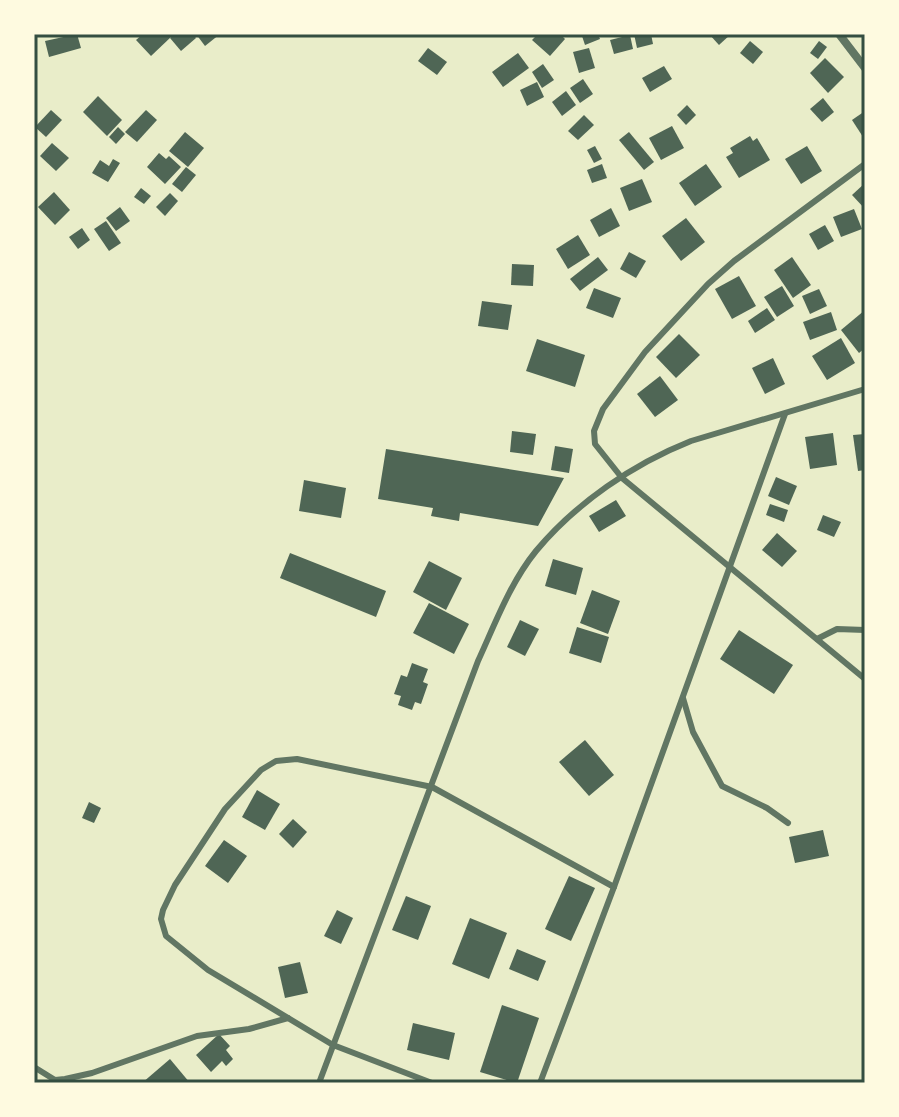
<svg xmlns="http://www.w3.org/2000/svg" width="899" height="1117" font-family="'Archivo Narrow',sans-serif">
<style>
.building{fill:#4f6655}
.lines{fill:none;stroke-linecap:round;stroke-linejoin:round}
.minor{stroke:#617663;stroke-width:6}
.tertiary{stroke:#617663;stroke-width:8}
.neatline{fill:none;stroke:#344e41;stroke-width:3}
</style>
<rect width="100%" height="100%" fill="#e9edc9"/>
<g class="building">
<path d="M77 34 81 48 49 57 45 41Z"/>
<path d="M143 34H168L171 37 151 56 136 40Z"/>
<path d="M175 34H193L196 38 181 51 170 38Z"/>
<path d="M196 34H220L205 46Z"/>
<path d="M538 34H560L565 39 550 56 532 40Z"/>
<path d="M587 34H598L600 39 585 45 582 36Z"/>
<path d="M634 34H651L653 44 637 48Z"/>
<path d="M709 34H731L719 45Z"/>
<path d="M630 35 633 49 614 54 610 40Z"/>
<path d="M750 41 763 52 753 64 740 53Z"/>
<path d="M819 41 827 47 818 59 810 53Z"/>
<path d="M428 48 447 62 437 75 418 61Z"/>
<path d="M589 48 595 68 579 73 573 52Z"/>
<path d="M518 53 529 68 503 87 492 72Z"/>
<path d="M825 58 844 77 828 93 810 73Z"/>
<path d="M543 64 554 80 542 88 532 72Z"/>
<path d="M664 66 672 79 650 92 642 78Z"/>
<path d="M583 79 593 94 580 103 570 88Z"/>
<path d="M537 82 544 97 527 106 520 90Z"/>
<path d="M566 91 576 105 562 116 552 102Z"/>
<path d="M98 96 122 120 107 136 83 112Z"/>
<path d="M823 98 834 112 822 122 810 109Z"/>
<path d="M687 105 696 115 686 125 677 115Z"/>
<path d="M51 110 62 120 46 137 35 127Z"/>
<path d="M146 110 157 120 137 142 125 132Z"/>
<path d="M865 111V136L863 137 852 120Z"/>
<path d="M584 115 594 125 578 140 568 131Z"/>
<path d="M672 126 684 148 661 160 649 138Z"/>
<path d="M118 127 125 134 116 144 109 137Z"/>
<path d="M185 132 204 148 188 167 169 151Z"/>
<path d="M629 132 654 162 644 170 619 140Z"/>
<path d="M750 136 753 141 757 138 770 160 739 178 726 157 733 153 730 148Z"/>
<path d="M52 143 69 158 56 171 40 156Z"/>
<path d="M595 146 602 159 594 163 587 150Z"/>
<path d="M807 146 822 171 801 184 785 159Z"/>
<path d="M159 153 166 159 169 156 181 167 165 184 147 167Z"/>
<path d="M113 159 120 163 108 182 92 173 100 160 109 166Z"/>
<path d="M602 164 607 178 592 183 587 170Z"/>
<path d="M706 164 722 187 695 206 679 183Z"/>
<path d="M186 167 196 175 182 192 172 184Z"/>
<path d="M642 179 652 202 629 211 620 188Z"/>
<path d="M865 183V209L852 195Z"/>
<path d="M141 188 151 196 144 204 134 197Z"/>
<path d="M54 192 70 210 55 225 38 207Z"/>
<path d="M170 193 178 201 165 216 156 207Z"/>
<path d="M120 207 130 221 116 231 106 218Z"/>
<path d="M611 208 620 226 599 237 590 220Z"/>
<path d="M854 209 862 229 841 237 833 217Z"/>
<path d="M686 218 705 242 681 261 662 236Z"/>
<path d="M106 221 121 243 109 251 94 229Z"/>
<path d="M825 225 834 241 818 250 809 234Z"/>
<path d="M82 228 90 240 78 249 69 237Z"/>
<path d="M578 235 590 255 568 269 556 249Z"/>
<path d="M629 252 646 261 636 278 620 269Z"/>
<path d="M598 257 608 270 580 291 570 279Z"/>
<path d="M792 257 811 285 793 298 774 270Z"/>
<path d="M512 264 534 265 533 286 511 285Z"/>
<path d="M739 276 756 306 732 319 715 289Z"/>
<path d="M782 286 794 306 777 317 764 297Z"/>
<path d="M594 288 621 298 613 318 586 308Z"/>
<path d="M819 289 827 306 810 314 802 296Z"/>
<path d="M482 301 512 305 508 330 478 326Z"/>
<path d="M767 308 775 320 755 333 748 321Z"/>
<path d="M865 310V348L859 353 841 330Z"/>
<path d="M831 312 837 330 810 340 803 322Z"/>
<path d="M679 334 700 355 676 378 656 357Z"/>
<path d="M841 338 855 363 827 380 812 356Z"/>
<path d="M537 339 585 355 575 387 526 371Z"/>
<path d="M773 358 785 384 765 394 752 368Z"/>
<path d="M660 376 678 400 655 417 637 394Z"/>
<path d="M512 431 536 434 533 455 510 452Z"/>
<path d="M833 433 837 465 810 469 805 437Z"/>
<path d="M865 434V470L858 471 853 435Z"/>
<path d="M555 446 573 449 569 473 551 470Z"/>
<path d="M386 449 564 478 538 526 460 513 459 521 431 516 433 508 378 499Z"/>
<path d="M776 477 797 486 789 505 768 496Z"/>
<path d="M304 480 346 488 341 518 299 511Z"/>
<path d="M616 500 626 516 599 532 589 516Z"/>
<path d="M770 504 788 510 784 522 766 515Z"/>
<path d="M823 515 841 522 834 537 817 530Z"/>
<path d="M777 533 797 551 782 567 762 550Z"/>
<path d="M290 553 386 591 376 617 280 578Z"/>
<path d="M553 559 583 568 576 595 545 586Z"/>
<path d="M429 561 462 578 446 610 413 592Z"/>
<path d="M592 590 620 601 608 634 580 623Z"/>
<path d="M429 603 469 624 454 654 413 633Z"/>
<path d="M520 620 539 629 525 656 507 647Z"/>
<path d="M577 627 609 637 601 663 569 653Z"/>
<path d="M739 630 793 665 774 694 720 659Z"/>
<path d="M412 663 428 669 423 682 428 684 421 704 415 702 412 710 398 705 401 696 394 694 401 675 407 677Z"/>
<path d="M585 740 614 775 589 796 559 762Z"/>
<path d="M257 790 280 804 265 830 242 817Z"/>
<path d="M89 802 101 808 94 823 82 818Z"/>
<path d="M293 819 307 832 293 848 279 834Z"/>
<path d="M823 830 829 856 795 863 789 837Z"/>
<path d="M224 840 247 856 228 883 205 866Z"/>
<path d="M569 876 595 888 571 941 545 929Z"/>
<path d="M406 896 431 906 418 940 392 930Z"/>
<path d="M337 910 353 918 341 944 324 936Z"/>
<path d="M470 918 507 933 489 979 452 964Z"/>
<path d="M517 949 546 961 538 981 509 969Z"/>
<path d="M300 962 308 993 285 998 278 967Z"/>
<path d="M502 1005 539 1018 517 1083 480 1072Z"/>
<path d="M413 1023 455 1033 449 1060 407 1050Z"/>
<path d="M219 1034 230 1046 226 1050 233 1059 226 1066 222 1061 211 1072 196 1055Z"/>
<path d="M170 1059 190 1083H142Z"/>
</g>
<g class="lines">
<g class="minor">
<path d="M865 164 734 261 708 284 645 352 603 409 594 431 595 444 622 478 865 679"/>
<path d="M817 639 837 629 865 630"/>
<path d="M683 698 693 732 722 786 767 808 788 823"/>
<path d="M34 1067 55 1080 65 1079 92 1073 197 1036 249 1029 288 1018"/>
<path d="M319 1083 478 661C495 624 510 583 536 551 576 503 633 464 691 441L865 389"/>
<path d="M432 1083 333 1045 208 970 166 936 161 919 163 910 175 885 225 809 261 770 276 761 297 759 432 787 614 887"/>
<path d="M540 1083 614 887 785 414"/>
</g>
<path class="tertiary" d="M839 34 865 68"/>
</g>
<rect width="899" height="1117" fill="none" stroke="#fefae0" stroke-width="72"/>
<rect x="36" y="36" width="827" height="1045" class="neatline"/>
</svg>
